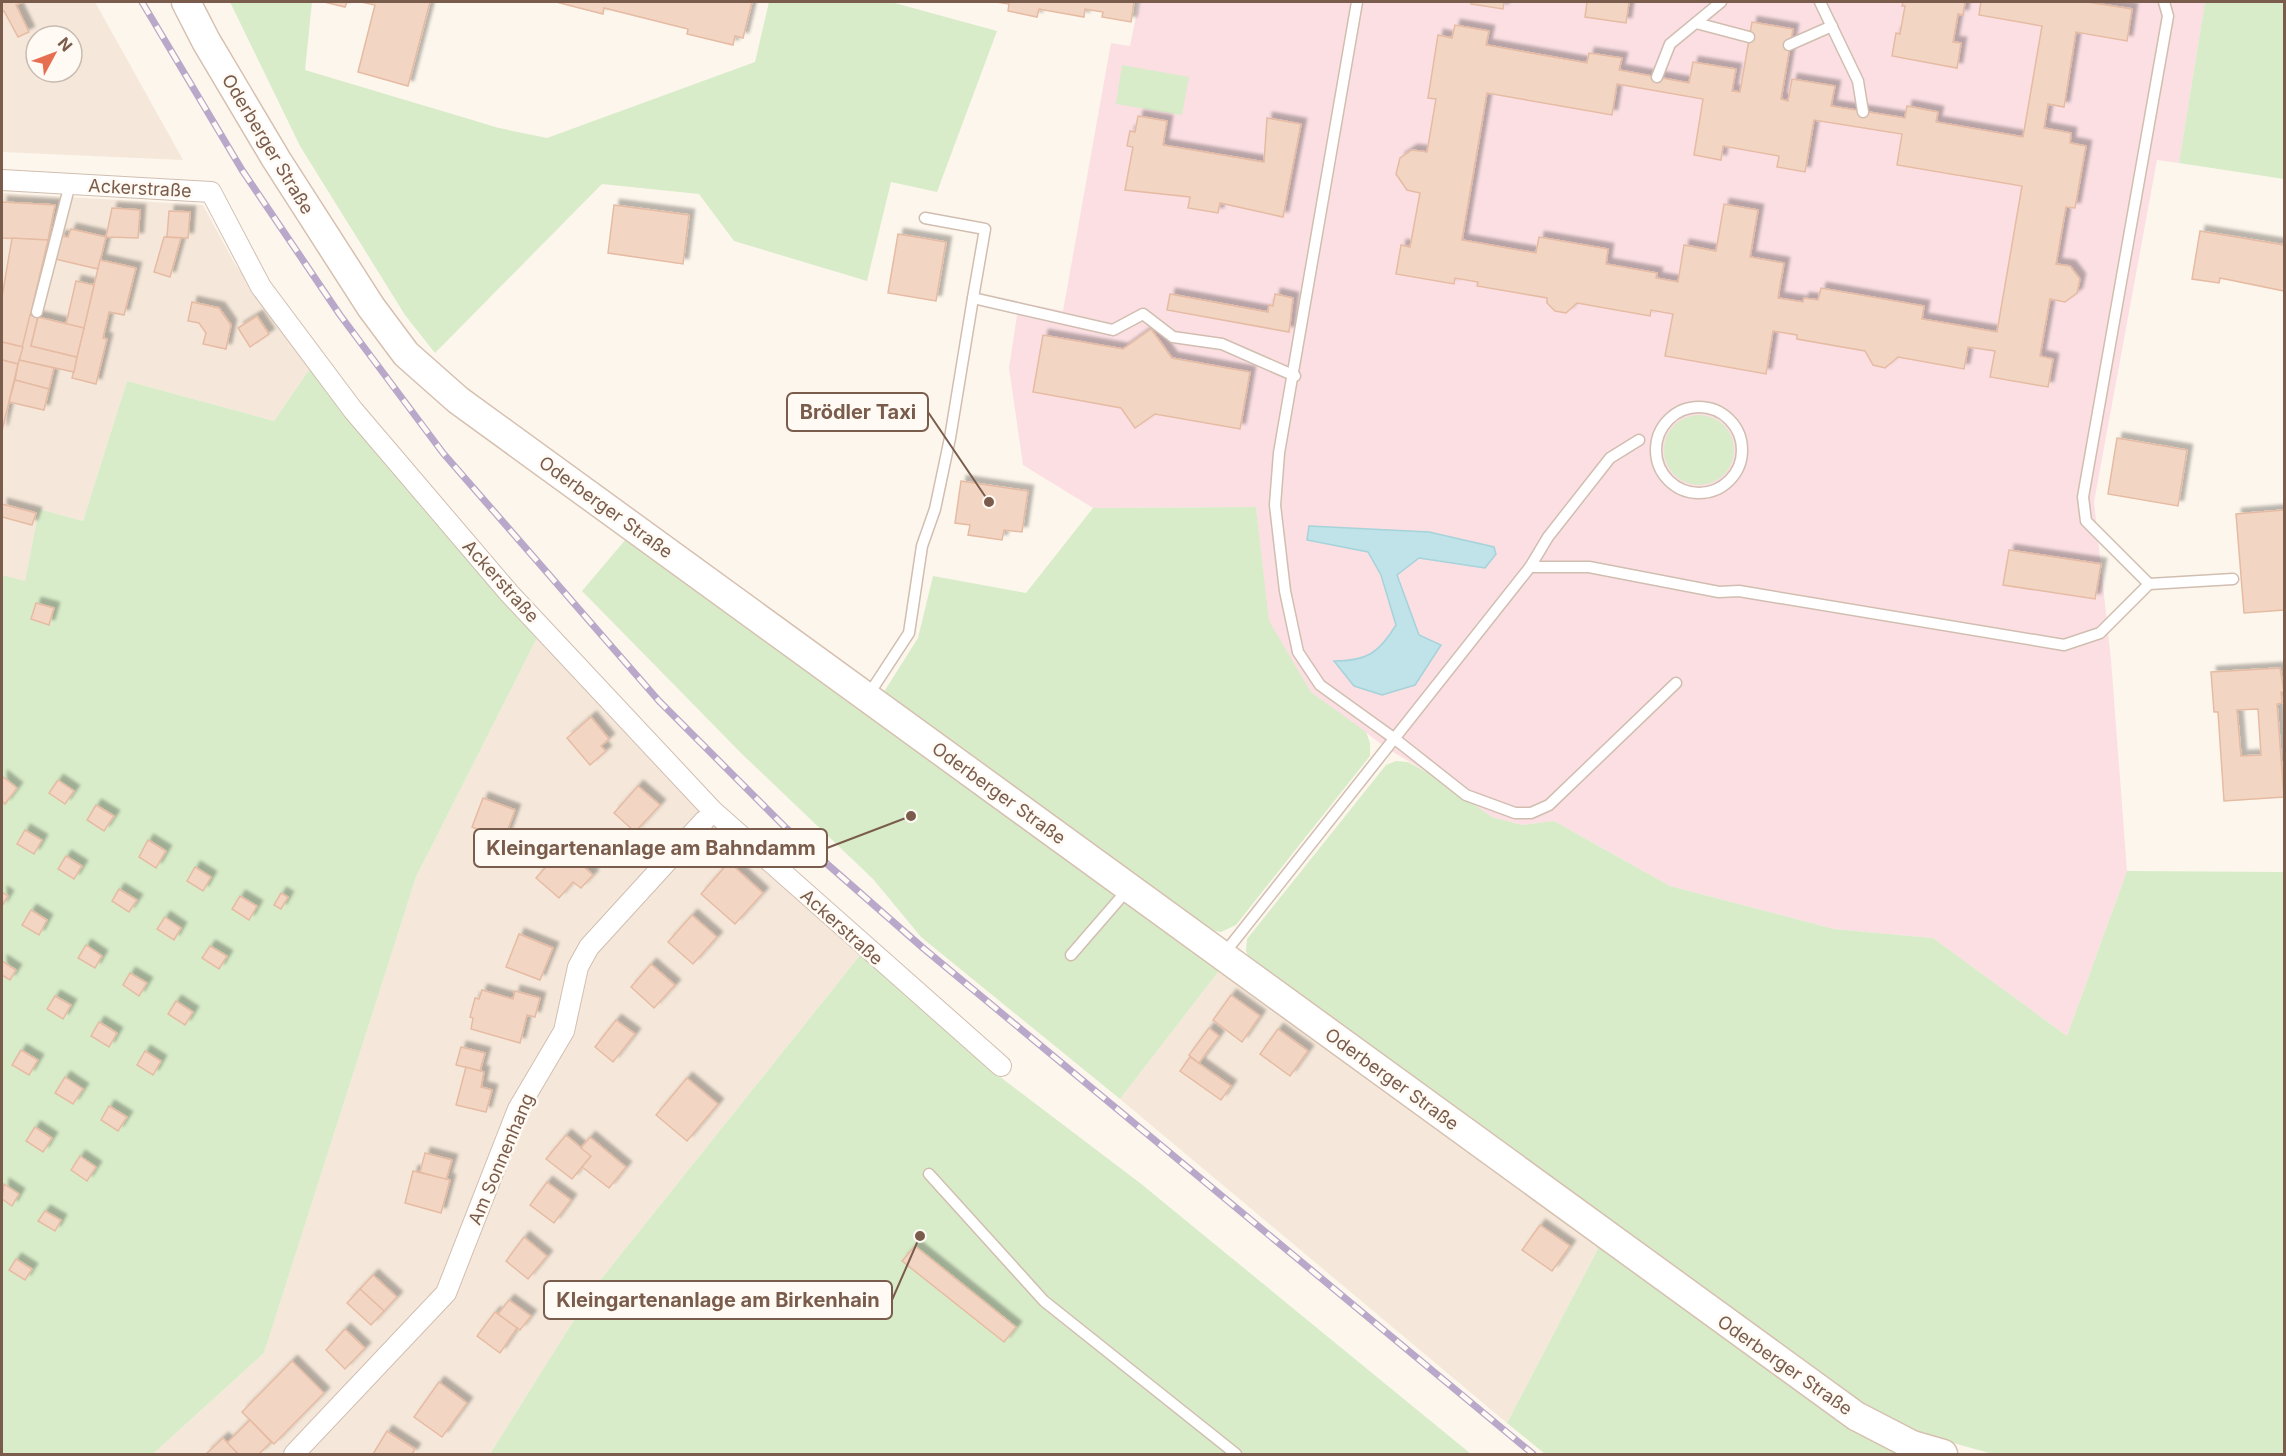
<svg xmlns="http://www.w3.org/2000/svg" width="2286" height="1456" font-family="Inter,sans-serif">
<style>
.residential{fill:#f5e8da;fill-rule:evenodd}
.medical{fill:#fbdfe3}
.green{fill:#d8ecc9}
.water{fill:#bfe3e8;stroke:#a5d3da;stroke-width:1.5}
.building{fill:#f3d5c3;stroke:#e6bba3;stroke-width:1.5;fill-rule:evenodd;filter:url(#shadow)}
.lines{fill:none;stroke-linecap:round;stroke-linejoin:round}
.service-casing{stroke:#d1beb0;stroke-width:13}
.minor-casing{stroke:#d1beb0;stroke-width:22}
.secondary-casing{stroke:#d6c0b0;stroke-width:31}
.service{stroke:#fff;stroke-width:10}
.minor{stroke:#fff;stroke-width:20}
.secondary{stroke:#fff;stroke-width:28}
.rail-casing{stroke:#b9a8c9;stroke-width:7}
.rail{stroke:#fffaf3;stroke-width:4.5;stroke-dasharray:14;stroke-linecap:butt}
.labels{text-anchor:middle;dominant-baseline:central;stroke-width:5;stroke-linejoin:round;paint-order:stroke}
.street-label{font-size:18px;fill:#7a5c4d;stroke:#fffaf3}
.leader{fill:none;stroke:#7a5c4d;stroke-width:2}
.callout-dot{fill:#7a5c4d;stroke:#fffaf3;stroke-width:2}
.callout{fill:#fffaf3;stroke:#7a5c4d;stroke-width:2}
.callout-label{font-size:20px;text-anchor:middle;font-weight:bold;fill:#7a5c4d}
</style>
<defs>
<filter id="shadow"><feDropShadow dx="5.5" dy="-5.5" stdDeviation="1.5" flood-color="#0004"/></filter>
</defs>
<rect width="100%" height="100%" fill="#fdf6ec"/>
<g class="residential">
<path d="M2 2H95L183 160 2 152ZM36 36H72V72H36Z"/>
<path d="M2 193 203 205 235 264 311 367 274 421 127 381 83 521 39 509 25 582 2 575Z"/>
<path d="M539 634 861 954 594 1288 490 1454H153L264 1353 416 877Z"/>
<path d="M1222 967 1601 1243 1507 1423 1120 1099Z"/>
</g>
<path class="medical" d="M1139 2H2205L2179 163 2157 160 2094 502 2111 660 2127 871 2067 1036 1933 938 1834 929 1670 886 1554 821 1522 825 1492 817 1430 774 1388 749 1311 692 1268 621 1256 507 1093 508 1023 465 1009 368 1019 302 1063 311 1111 43 1130 46Z"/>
<g class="green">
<path d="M230 2H312L305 70 499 128 547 138 755 62 769 2H891L997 31 937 192 891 182 867 281 734 241 699 194 602 184 435 353 405 315 300 146Z"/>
<path d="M2205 2H2284V179L2179 163Z"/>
<path d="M1122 65 1189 77 1182 115 1116 104Z"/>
<path d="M311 367 539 634 416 877 264 1353 153 1454H2V575L25 581 39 509 83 521 127 381 274 421Z"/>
<circle cx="1699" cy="450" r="35"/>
<path d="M1256 507 1269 621 1311 692 1366 732 1370 743V756L1236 925 1221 932 1207 930 882 695 918 638 933 576 1026 593 1093 508Z"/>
<path d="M626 539 1222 967 1120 1099 921 937 873 879 742 754 582 591Z"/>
<path d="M1396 761 1408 762 1430 774 1492 817 1522 825 1554 821 1670 886 1834 929 1933 938 2067 1036 2127 871 2284 872V1454H1993L1917 1433 1853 1401 1255 971 1246 951 1247 939 1386 765Z"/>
<path d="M861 954 995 1073 1140 1183 1471 1454H490L594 1288Z"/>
<path d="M1601 1243 1912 1454H1545L1507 1423Z"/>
</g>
<path class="water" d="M1309 526 1429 532 1494 547 1496 554 1485 568 1419 558 1397 575 1419 635 1441 645 1415 685 1382 695 1354 686 1334 661C1367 661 1379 653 1396 625L1381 575 1368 552 1307 540Z"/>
<g class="building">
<path d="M2 2H23L16 5 29 32 18 37 4 11 2 12Z"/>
<path d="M324 2H347L345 7Z"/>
<path d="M361 2H430L408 86 358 72 375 5Z"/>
<path d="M556 2H752L743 38 735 36 733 45 687 34 688 29 604 8 603 14Z"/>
<path d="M996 2H1134L1131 22 1102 17 1103 12 1085 9 1084 17 1039 9 1037 17 1008 11 1009 4Z"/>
<path d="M1472 2H1504L1503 9 1471 4Z"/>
<path d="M1587 2H1629L1626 23 1585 17Z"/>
<path d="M1903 2H1965L1963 15 1958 14 1953 42 1961 43 1957 68 1892 56 1896 33 1900 34 1905 6H1902Z"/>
<path d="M1981 2H2087L2132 9 2127 41 2076 32 2064 107 2048 104 2044 128 2071 133 2070 143 2086 146 2075 208 2066 207 2056 264 2070 266 2080 279 2077 293 2065 302 2050 299 2040 356 2053 359 2048 387 1990 377 1995 351 1968 347 1964 369 1898 357 1885 368 1873 365 1865 351 1797 339V335L1773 331 1766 374 1665 356 1673 314 1651 310 1650 316 1577 303 1566 313 1555 311 1547 303V298L1477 286 1478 282 1455 278 1454 284 1396 274 1401 245 1410 247 1420 193 1407 190 1396 174 1400 158 1412 150 1427 152 1436 99 1428 98 1438 35 1452 38 1455 25 1489 31 1486 45 1587 63 1589 53 1622 58 1619 70 1689 83 1693 62 1736 69 1732 91 1740 92 1752 22 1793 29 1781 99 1788 101 1792 79 1835 86 1831 106 1905 118 1907 106 1938 112 1936 122 2023 137 2042 26 1979 15ZM1617 84 1703 99 1694 155 1721 160 1723 146 1779 156 1777 167 1805 172 1814 120 1902 134 1897 165 2022 186 1997 332 1922 319 1924 306 1821 288 1818 300 1804 298 1803 302 1778 298 1784 263 1750 257 1758 210 1724 204 1716 251 1684 245 1678 282 1656 278 1657 273 1606 264 1608 249 1539 237 1536 253 1462 240 1487 93 1612 115Z"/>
<path d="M1138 116 1167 121 1163 145 1264 162 1267 118 1301 124 1283 217 1220 203 1218 213 1188 208 1190 197 1125 190 1133 147 1127 146 1130 131 1135 132Z"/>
<path d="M2 202 55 205 48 240 2 238Z"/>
<path d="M614 205 689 215 683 264 608 253Z"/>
<path d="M112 208 140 210 138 238 106 237Z"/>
<path d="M169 211 190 212 188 238 167 237Z"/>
<path d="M71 229 106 237 98 269 55 259 60 236 68 237Z"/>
<path d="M2200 231 2284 245V291L2220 278 2219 283 2192 279Z"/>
<path d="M898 234 946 242 936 301 888 293Z"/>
<path d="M164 237 181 238 170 277 154 272Z"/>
<path d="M12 238 48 240 23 347 2 342V297Z"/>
<path d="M100 260 136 268 124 315 109 312 103 338 107 339 96 384 72 378Z"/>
<path d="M76 281 94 285 84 328 66 324Z"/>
<path d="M1170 294 1268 312 1269 305 1273 306 1275 294 1293 298 1289 332 1167 310Z"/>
<path d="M192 302 219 308 231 325 226 349 203 344 206 333 199 323 188 321Z"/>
<path d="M30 315 38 317 31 346 77 357 74 372 19 360Z"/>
<path d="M257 316 269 334 250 347 238 328Z"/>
<path d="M38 317 84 328 77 357 31 346Z"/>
<path d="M1151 329 1172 358 1250 372 1240 429 1155 414 1135 428 1121 408 1033 392 1043 335 1123 349Z"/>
<path d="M2 342 23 347 18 364 2 360Z"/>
<path d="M2 360 18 364 2 431Z"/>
<path d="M19 360 54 368 49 389 15 380Z"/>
<path d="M15 380 49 389 44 410 9 402Z"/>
<path d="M2117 438 2187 450 2178 506 2108 494Z"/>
<path d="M961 481 1028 491 1022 532 1004 530 1002 540 968 535 970 525 955 523Z"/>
<path d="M2 504 36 513 32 525 2 517Z"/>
<path d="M2284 510V610L2244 613 2236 514Z"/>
<path d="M2009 550 2101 564 2095 599 2003 585Z"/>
<path d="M36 603 54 608 49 625 31 619Z"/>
<path d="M2280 668 2284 692H2281L2282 703 2277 704 2284 797 2224 801 2218 712H2214L2211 672ZM2258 709 2261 755 2241 756 2237 710Z"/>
<path d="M591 717 609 739 601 746 606 751 590 765 567 738Z"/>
<path d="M2 776 17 788 5 804 2 801Z"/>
<path d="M58 780 74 791 65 804 49 793Z"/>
<path d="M638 786 660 805 635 832 614 813Z"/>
<path d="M483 798 515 810 504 840 472 827Z"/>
<path d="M96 805 114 816 104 831 87 820Z"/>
<path d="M25 830 42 840 34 854 17 844Z"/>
<path d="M148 840 166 851 156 868 139 857Z"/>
<path d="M563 848 593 875 581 888 573 882 559 898 536 878Z"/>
<path d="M66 856 82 866 74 879 58 869Z"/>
<path d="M729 862 763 893 735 924 701 894Z"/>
<path d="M195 867 211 877 203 891 187 881Z"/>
<path d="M119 889 137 900 129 912 112 901Z"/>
<path d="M2 892 8 896 2 906Z"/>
<path d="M281 893 288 897 281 909 274 905Z"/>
<path d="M240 896 257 906 249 920 232 909Z"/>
<path d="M31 910 47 920 39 935 22 925Z"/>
<path d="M692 915 717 937 693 964 668 942Z"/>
<path d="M165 917 181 928 174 940 157 929Z"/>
<path d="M519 934 553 948 540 980 506 967Z"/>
<path d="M86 945 102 956 95 968 78 958Z"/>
<path d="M210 946 227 956 219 969 202 958Z"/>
<path d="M2 961 16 970 10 980 2 975Z"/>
<path d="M651 964 675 985 654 1008 631 987Z"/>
<path d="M130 973 147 983 139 996 123 985Z"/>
<path d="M482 990 513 999 515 991 540 998 535 1017 527 1015 520 1043 471 1029 473 1018 470 1017 475 998 479 999Z"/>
<path d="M1231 995 1260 1016 1242 1042 1213 1020Z"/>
<path d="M55 996 71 1005 63 1019 47 1009Z"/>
<path d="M176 1001 193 1012 185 1025 168 1014Z"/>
<path d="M616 1020 635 1034 613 1062 595 1047Z"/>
<path d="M99 1022 117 1033 109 1047 91 1036Z"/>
<path d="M1209 1028 1219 1036 1199 1063 1189 1055Z"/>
<path d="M1278 1029 1308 1051 1290 1076 1260 1054Z"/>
<path d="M461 1047 485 1053 480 1071 456 1065Z"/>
<path d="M21 1050 38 1060 29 1075 12 1065Z"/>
<path d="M145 1051 161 1061 153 1075 137 1065Z"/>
<path d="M1190 1057 1231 1086 1221 1100 1180 1071Z"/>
<path d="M466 1067 484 1072 481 1087 492 1090 486 1112 456 1105Z"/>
<path d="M65 1077 83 1089 73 1104 55 1093Z"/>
<path d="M687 1078 718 1104 687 1141 656 1115Z"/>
<path d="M109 1106 127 1117 118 1131 101 1120Z"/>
<path d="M35 1127 52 1138 43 1152 26 1141Z"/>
<path d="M566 1135 591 1156 572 1179 546 1159Z"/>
<path d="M590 1137 626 1167 609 1188 582 1167 591 1156 581 1148Z"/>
<path d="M425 1153 452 1160 446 1180 420 1172Z"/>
<path d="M80 1156 96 1167 87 1181 71 1170Z"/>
<path d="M413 1171 450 1180 441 1213 405 1203Z"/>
<path d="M547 1182 571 1200 554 1223 530 1205Z"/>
<path d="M4 1184 19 1194 12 1206 2 1199Z"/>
<path d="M45 1211 61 1220 55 1231 38 1221Z"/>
<path d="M1540 1225 1570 1246 1552 1271 1522 1250Z"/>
<path d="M524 1237 547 1256 528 1279 506 1261Z"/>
<path d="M915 1246 1016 1327 1004 1342 902 1261Z"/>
<path d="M16 1259 32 1269 25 1280 9 1270Z"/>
<path d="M373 1275 397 1297 384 1311 360 1289Z"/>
<path d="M360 1289 384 1311 371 1325 347 1303Z"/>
<path d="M509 1300 531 1316 520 1330 498 1314Z"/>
<path d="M495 1312 517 1328 500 1353 477 1336Z"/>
<path d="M345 1329 365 1348 345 1369 326 1350Z"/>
<path d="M292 1361 324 1393 274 1444 242 1412Z"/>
<path d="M439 1382 467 1403 442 1437 414 1417Z"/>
<path d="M250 1420 271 1442 259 1454H238L227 1443Z"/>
<path d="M387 1431 415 1449 412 1454H373Z"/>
<path d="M223 1438 238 1454H206Z"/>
</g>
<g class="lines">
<g class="service-casing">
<g id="service">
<path d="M1357 2 1279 453 1275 505 1285 591 1298 652 1320 685 1395 739 1466 795 1515 813H1531L1549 805 1676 683"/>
<path d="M1820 2 1858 81 1863 112"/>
<path d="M1696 23 1749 37"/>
<path d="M1789 45 1832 26"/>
<path d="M1657 77 1670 44 1721 2"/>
<path d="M925 218 985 229 973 298 1113 330 1143 314 1173 337 1222 344 1295 376"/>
<path d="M37 312 70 184"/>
<circle cx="1699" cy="450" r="43"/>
<path d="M1530 567 1548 537 1610 458 1639 440"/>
<path d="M2149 584 2086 521 2083 497 2168 16 2164 2"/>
<path d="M867 697 909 633 922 546 935 509 950 438 973 298"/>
<path d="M1071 955 1129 888"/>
<path d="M1223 955 1530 567H1589L1719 592 1739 591 2064 645 2100 633 2149 584 2233 579"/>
<path d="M929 1174 1044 1301 1236 1454"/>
</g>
</g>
<g class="minor-casing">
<g id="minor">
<path d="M2 180 211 192 261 287 353 410 509 593 713 811 1001 1066"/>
<path d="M294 1454 446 1293 518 1109 564 1031 578 967 589 947 704 821"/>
</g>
</g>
<g class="secondary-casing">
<path id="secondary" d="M186 2 206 41 276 159 371 307 406 354 458 400 1856 1416 1912 1445 1943 1454"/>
</g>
<use href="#service" class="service"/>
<use href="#minor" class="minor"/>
<use href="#secondary" class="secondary"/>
<g class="rail-casing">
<path id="rail" d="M142 2 242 170 340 315 443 453 659 701 786 828 923 948 1533 1454"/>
</g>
<use href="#rail" class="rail"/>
</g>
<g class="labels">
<g class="street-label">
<text transform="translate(268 144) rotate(59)">Oderberger Straße</text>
<text transform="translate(140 188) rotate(3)">Ackerstraße</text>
<text transform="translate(606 507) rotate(36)">Oderberger Straße</text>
<text transform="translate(501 581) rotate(48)">Ackerstraße</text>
<text transform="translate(999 793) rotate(36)">Oderberger Straße</text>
<text transform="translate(842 927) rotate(42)">Ackerstraße</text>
<text transform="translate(1392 1079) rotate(36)">Oderberger Straße</text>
<text transform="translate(501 1159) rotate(-67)">Am Sonnenhang</text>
<text transform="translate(1785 1365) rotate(35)">Oderberger Straße</text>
</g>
</g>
<path class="leader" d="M989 502L928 412M911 816L827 848M920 1236L892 1300"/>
<g class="callout-dot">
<circle cx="989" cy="502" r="6"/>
<circle cx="911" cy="816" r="6"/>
<circle cx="920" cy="1236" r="6"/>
</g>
<g class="callout">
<rect x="787" y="393" width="141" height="38" rx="6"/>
<rect x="474" y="829" width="353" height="38" rx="6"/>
<rect x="544" y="1281" width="348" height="38" rx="6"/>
</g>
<g class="callout-label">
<text x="858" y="419">Brödler Taxi</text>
<text x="651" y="855">Kleingartenanlage am Bahndamm</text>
<text x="718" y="1307">Kleingartenanlage am Birkenhain</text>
</g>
<rect width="2286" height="1456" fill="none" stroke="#7a5c4d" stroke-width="6"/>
<g transform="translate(54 54) rotate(49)"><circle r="28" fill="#fffaf3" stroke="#cabbb1" stroke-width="1.5"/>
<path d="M0-4.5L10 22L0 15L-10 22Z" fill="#e76f51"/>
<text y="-9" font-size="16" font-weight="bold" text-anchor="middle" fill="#7a5c4d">N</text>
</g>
</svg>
